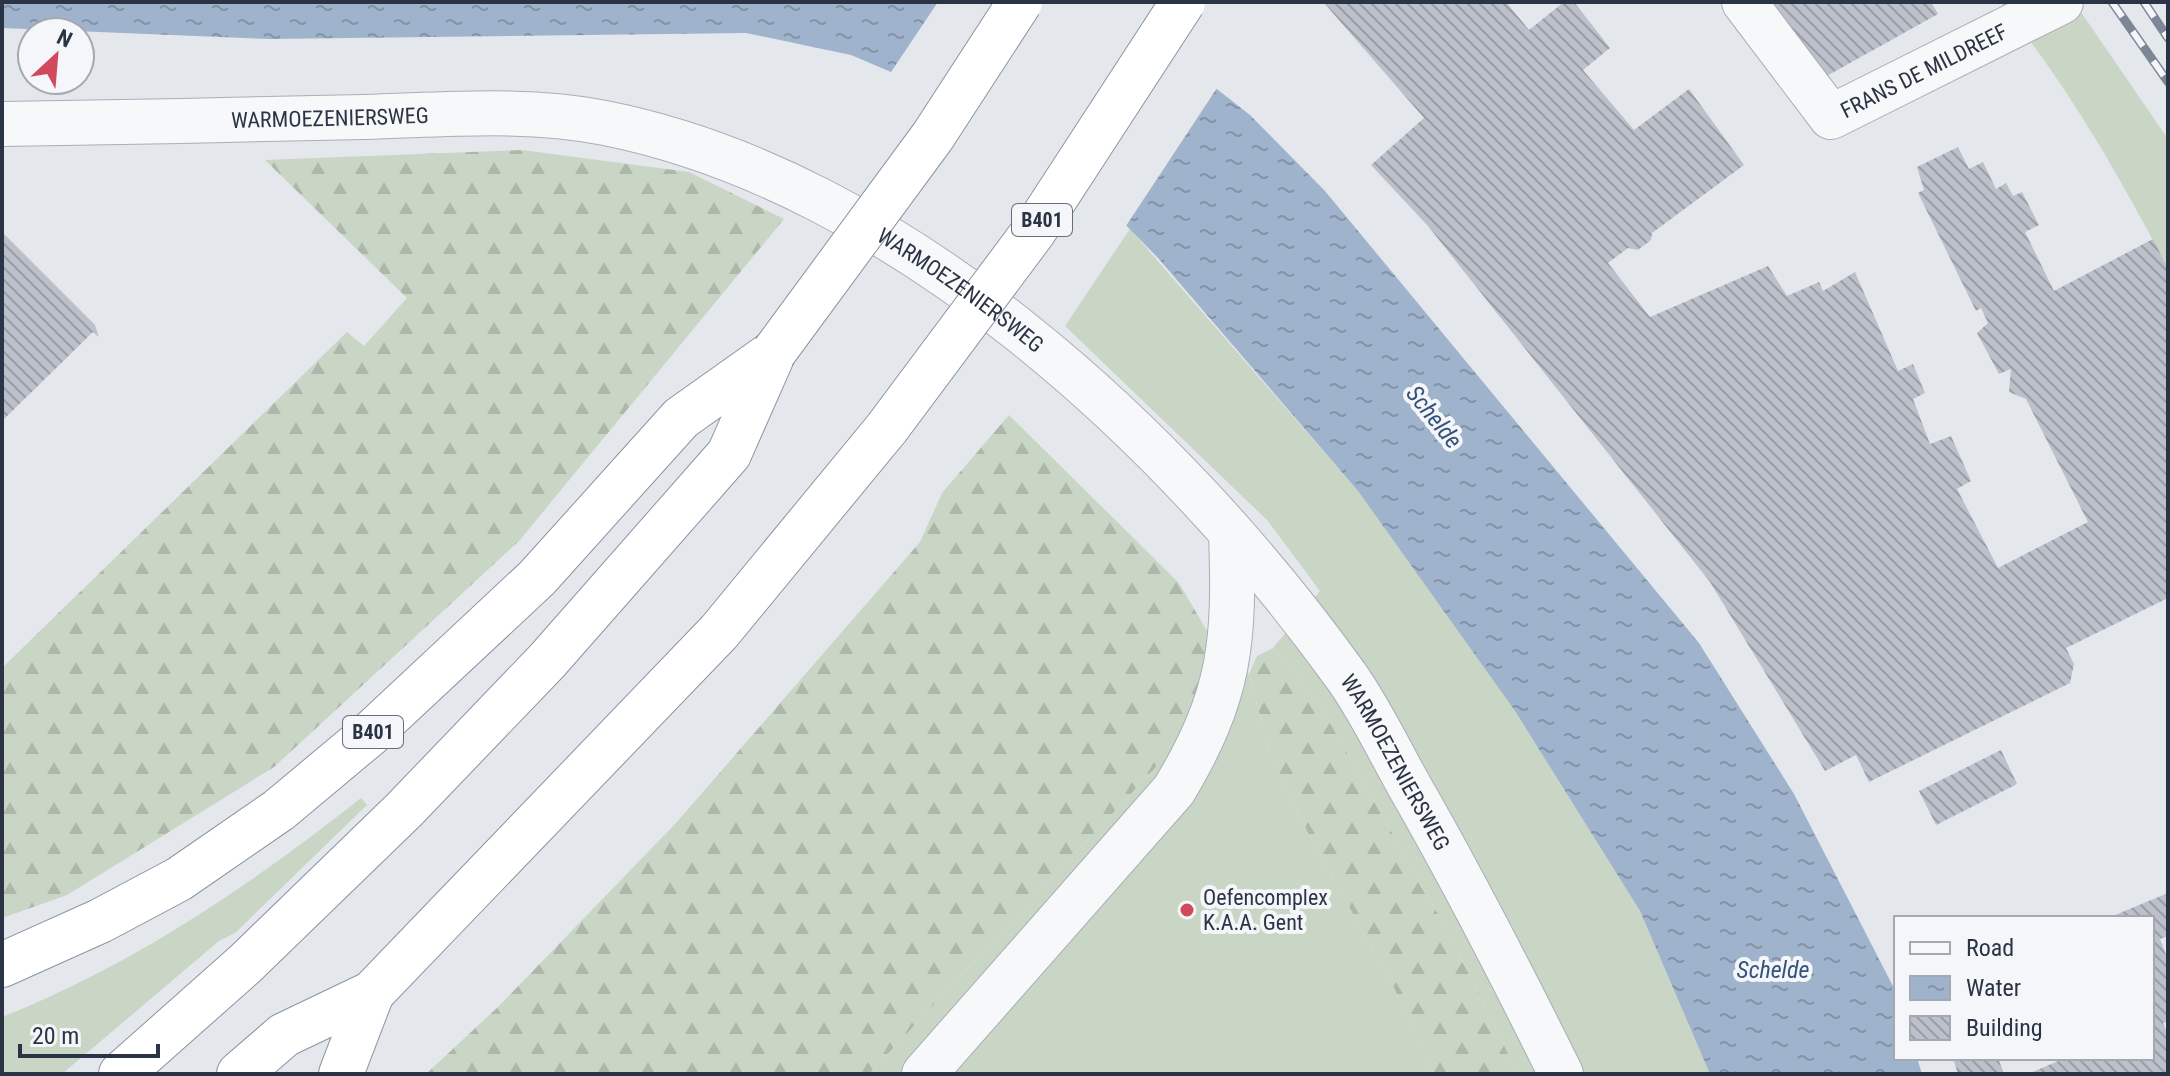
<svg xmlns="http://www.w3.org/2000/svg" width="2170" height="1076" font-family="'Roboto Condensed',sans-serif">
<style>
.grass{fill:#c9d6c5}
.forest{fill:url(#forest-firs)}
.water{fill:url(#water-ripples)}
.pier{fill:#e4e7ec}
.building{fill:url(#building-back-hatch)}
.lines{fill:none;stroke-linecap:round;stroke-linejoin:round}
.minor-casing{stroke:#a9aeb7;stroke-width:46}
.highway-casing{stroke:#8b94a3;stroke-width:46}
.minor{stroke:#f7f8fa;stroke-width:44}
.highway{stroke:#fff;stroke-width:44}
.rail-casing{stroke:#7d8696;stroke-width:9}
.rail{stroke:#f4f6f9;stroke-width:6;stroke-dasharray:18;stroke-linecap:butt}
.highway-bridge-casing{stroke:#8b94a3;stroke-width:46;stroke-linecap:butt}
.highway-bridge{stroke:#fff;stroke-width:44}
.poi-dot{fill:#d1495b;stroke:#f4f6f9;stroke-width:3}
.labels{text-anchor:middle;dominant-baseline:central;stroke-width:8;stroke-linejoin:round;paint-order:stroke}
.shield{fill:#f4f6f9;stroke:#676e7b;stroke-width:2}
.shield-label{font-size:20px;font-weight:bold;fill:#2b3445}
.street-label{font-size:22px;fill:#2b3445;stroke:#f4f6f9}
.poi-label{font-size:22px;fill:#2b3445;stroke:#f4f6f9;text-anchor:start}
.water-label{font-size:24px;font-style:italic;fill:#34527a;stroke:#f4f6f9}
</style>
<defs>
<pattern id="forest-firs" width="22" height="20" patternUnits="userSpaceOnUse" patternTransform="scale(2)"><rect width="22" height="20" fill="#c9d6c5"/><path d="M5 1l3.5 6h-7zM16 11l3.5 6h-7z" fill="#adb8ab"/></pattern>
<pattern id="water-ripples" width="26" height="14" patternUnits="userSpaceOnUse" patternTransform="scale(2)"><rect width="26" height="14" fill="#9fb4cc"/><path d="M2 4q2-2 4 0t4 0M15 11q2-2 4 0t4 0" fill="none" stroke="#8293a7"/></pattern>
<pattern id="building-back-hatch" width="6" height="6" patternUnits="userSpaceOnUse" patternTransform="scale(2)"><rect width="6" height="6" fill="#bbc0ca"/><path d="M-1 5l2 2M0 0l6 6M5-1l2 2" fill="none" stroke="#989da6"/></pattern>
</defs>
<rect width="100%" height="100%" fill="#e4e7ec"/>
<g class="grass">
<path d="M2000 2H2074L2168 139V269C2120 176 2066 83 2000 2Z"/>
<path d="M1130 229 1358 491 1515 711 1640 911 1710 1074H1518L1451 937 1317 700 1273 648 1320 591 1267 520 1065 326Z"/>
<path d="M1214 643 1249 674 1269 750 1307 831 1394 988 1434 1074H869L1155 768Z"/>
<path d="M361 798 367 805 235 933 219 941 62 1074H2V1017C133 965 251 885 361 798Z"/>
</g>
<g class="forest">
<path d="M522 150 689 172 784 219 519 541 274 767 67 895 2 918V668L347 332 364 346 407 298 265 160Z"/>
<path d="M1009 415 1179 583 1214 643 1191 712 1155 768 869 1074H426L499 1006 676 823 920 542 942 493Z"/>
<path d="M1273 648 1317 700 1451 937 1518 1074H1434L1394 988 1307 831 1269 750 1249 674 1257 656Z"/>
</g>
<path class="water" d="M2 2H1106L1250 115 1325 191 1699 643 1794 794 1896 992V1058H1917L1922 1074H1710L1640 911 1515 711 1358 491 1158 258 1111 210 1024 147 905 78 851 55 746 33 269 39 2 28Z"/>
<path class="pier" d="M938 2H1113L1219 85 1124 229 1108 213 1021 150 889 75Z"/>
<g class="building">
<path d="M1329 2H1506L1529 30 1564 2H1574L1610 48 1583 70 1634 130 1689 89 1744 165 1652 233 1651 240 1638 250 1628 248 1608 263 1650 317 1768 266 1787 296 1819 282 1823 291 1855 272 1898 371 1913 364 1925 393 1913 399 1930 444 1951 436 1971 481 1957 489 1998 568 2088 522 2026 399 2009 392 2011 369 1999 374 1977 333 1988 323 1981 308 1976 311 1918 193 1924 190 1917 167 1958 147 1969 169 1983 162 1996 189 2006 183 2013 196 2022 192 2039 225 2025 232 2054 291 2153 239 2168 269V598L2066 648 2074 664 2070 683 1869 782 1856 755 1825 771 1710 582 1428 226 1371 165 1424 118 1325 4Z"/>
<path d="M1768 2H1931L1938 14 1823 78Z"/>
<path d="M2 232 95 325 99 337 93 332 2 421Z"/>
<path d="M2001 750 2017 784 1936 825 1919 791Z"/>
<path d="M2168 893V936L2160 939 2168 960V1021L2163 1023 2168 1035V1074H2028L2065 1058H2152V918H2108Z"/>
<path d="M1953 1058H1998L2004 1074H1958Z"/>
</g>
<g class="lines">
<g class="minor-casing">
<g id="minor">
<path id="s1" d="M1744 2 1831 117 2061 2"/>
<path id="s2" d="M2 124C123 122 243 120 364 117 443 115 526 107 605 123 900 182 1175 438 1346 676 1371 711 1390 752 1411 789 1465 883 1513 977 1561 1074"/>
<path d="M924 1074 1174 790C1231 695 1235 642 1231 533"/>
</g>
</g>
<g class="highway-casing">
<g id="highway">
<path d="M2 965 100 921 179 879 279 810 370 734 537 578 681 418 774 352"/>
<path d="M121 1074 245 964 404 810 547 661 729 454 774 352"/>
<path d="M239 1074 284 1035 372 993 719 632 887 428"/>
<path d="M341 1074 372 993"/>
</g>
</g>
<use href="#minor" class="minor"/>
<use href="#highway" class="highway"/>
<g class="rail-casing">
<g id="rail">
<path d="M2112 2 2168 82"/>
<path d="M2144 2 2168 38"/>
</g>
</g>
<use href="#rail" class="rail"/>
<g class="highway-bridge-casing">
<g id="highway-bridge">
<path d="M774 352 933 136 1020 2"/>
<path d="M887 428 1034 231 1183 2"/>
</g>
</g>
<use href="#highway-bridge" class="highway-bridge"/>
</g>
<circle class="poi-dot" cx="1187" cy="910" r="8"/>
<g class="labels">
<g class="shield">
<rect x="1012" y="204" width="60" height="32" rx="6"/>
<rect x="343" y="716" width="60" height="32" rx="6"/>
</g>
<g class="shield-label">
<text x="1042" y="220">B401</text>
<text x="373" y="732">B401</text>
</g>
<g class="street-label">
<text stroke="none"><textPath href="#s1" startOffset="248">FRANS DE MILDREEF</textPath></text>
<text stroke="none"><textPath href="#s2" startOffset="328">WARMOEZENIERSWEG</textPath></text>
<text stroke="none"><textPath href="#s2" startOffset="1000">WARMOEZENIERSWEG</textPath></text>
<text stroke="none"><textPath href="#s2" startOffset="1648">WARMOEZENIERSWEG</textPath></text>
</g>
<g class="poi-label">
<text x="1203" y="897">Oefencomplex<tspan x="1203" dy="25">K.A.A. Gent</tspan></text>
</g>
<g class="water-label">
<text transform="translate(1434 417) rotate(51)">Schelde</text>
<text x="1773" y="970">Schelde</text>
</g>
</g>
<rect width="2170" height="1076" fill="none" stroke="#2b3445" stroke-width="8"/>
<rect x="1894" y="916" width="260" height="144" fill="#f4f6f9" stroke="#a4a8b1" stroke-width="2"/>
<rect x="1910" y="942" width="40" height="12" fill="#f7f8fa" stroke="#a4a8b1" stroke-width="2"/>
<text x="1966" y="956" font-size="24" fill="#2b3445">Road</text>
<rect x="1910" y="976" width="40" height="24" fill="url(#water-ripples)" stroke="#a4a8b1" stroke-width="2"/>
<text x="1966" y="996" font-size="24" fill="#2b3445">Water</text>
<rect x="1910" y="1016" width="40" height="24" fill="url(#building-back-hatch)" stroke="#a4a8b1" stroke-width="2"/>
<text x="1966" y="1036" font-size="24" fill="#2b3445">Building</text>
<g transform="translate(56 56) rotate(26)"><circle r="38" fill="#f4f6f9" stroke="#a4a8b1" stroke-width="2"/>
<path d="M0-6L14 30L0 20L-14 30Z" fill="#d1495b"/>
<text y="-12" font-size="22" font-weight="bold" text-anchor="middle" fill="#2b3445">N</text>
</g>
<path d="M20 1044v12h138v-12" fill="none" stroke="#2b3445" stroke-width="4"/>
<text x="32" y="1044" font-size="24" fill="#2b3445" stroke="#f4f6f9" stroke-width="6" paint-order="stroke">20 m</text>
</svg>
